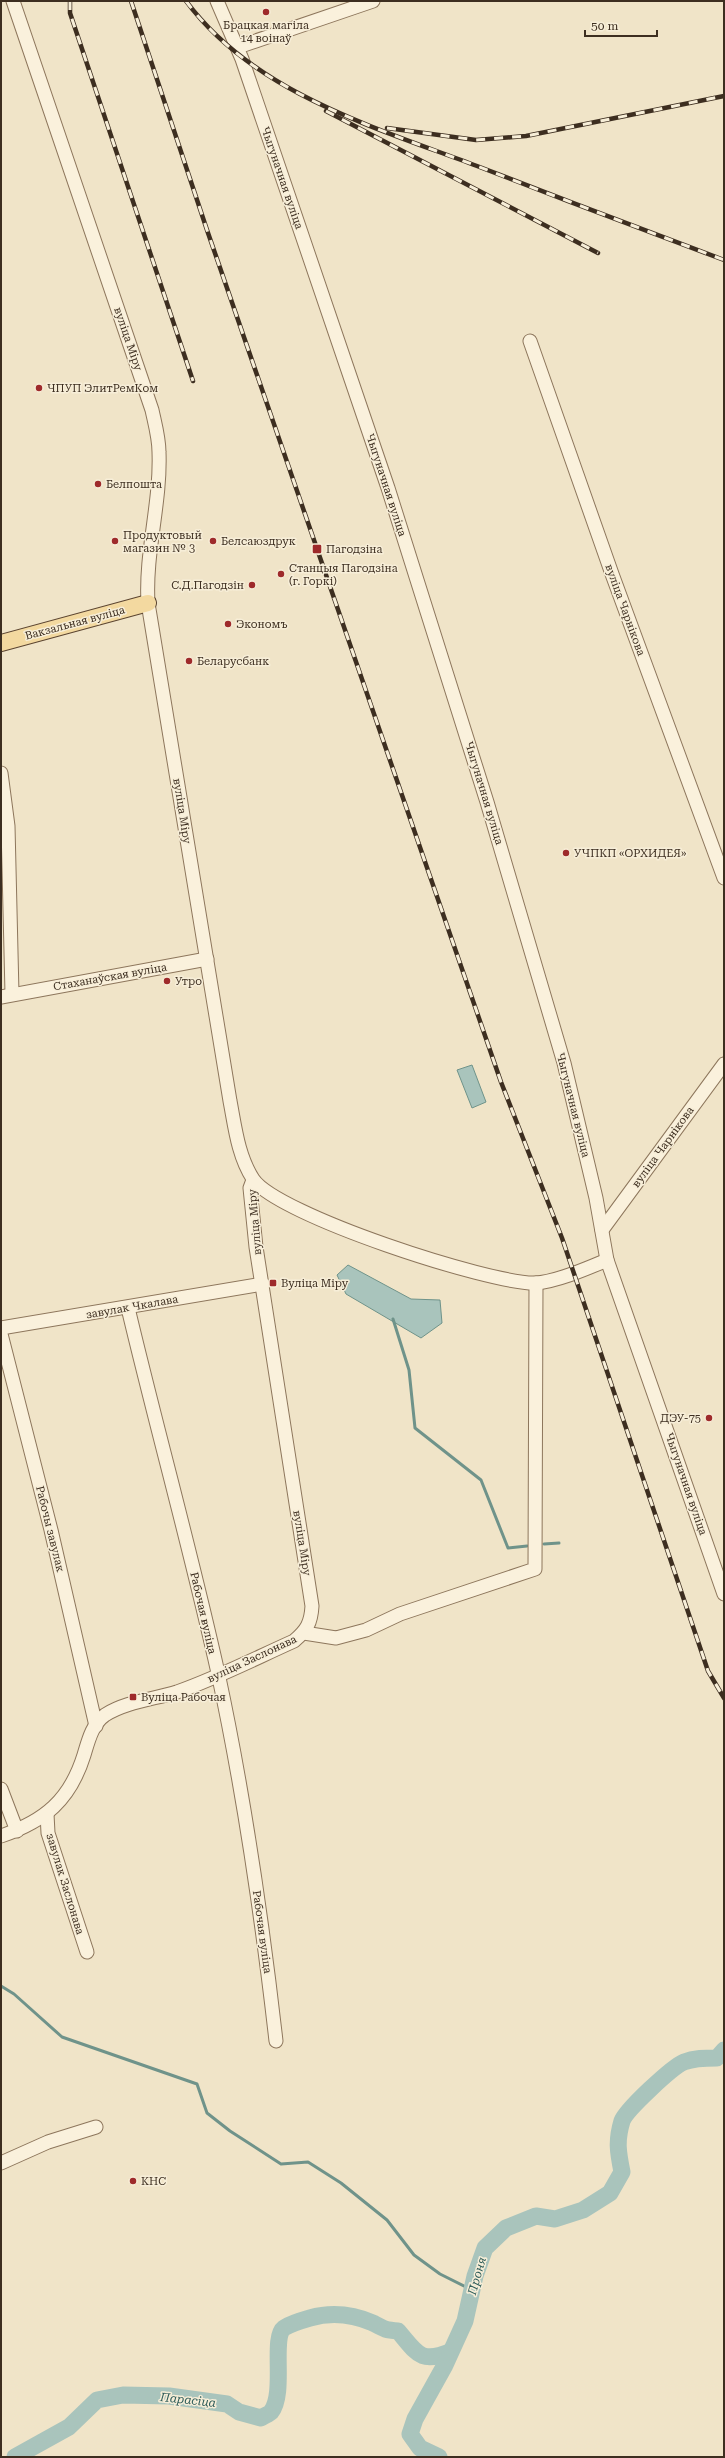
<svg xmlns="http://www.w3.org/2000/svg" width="725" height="2458" font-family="'Roboto Serif',serif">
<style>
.water{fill:#a9c4bc;stroke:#6f938a}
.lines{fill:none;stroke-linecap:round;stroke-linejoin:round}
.stream{stroke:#6f938a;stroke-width:3}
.river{stroke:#a9c4bc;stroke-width:17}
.minor-casing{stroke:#8d765c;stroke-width:15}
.major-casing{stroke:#5b4430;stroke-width:18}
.minor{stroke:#faf1dc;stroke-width:13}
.major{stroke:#f3d9a0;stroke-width:16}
.rail-casing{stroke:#3d2e20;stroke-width:4.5}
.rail{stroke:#f7eed8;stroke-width:3;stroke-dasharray:9;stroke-linecap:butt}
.poi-dot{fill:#9e2a2b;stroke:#f7eed8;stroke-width:1.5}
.labels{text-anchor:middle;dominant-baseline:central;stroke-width:3;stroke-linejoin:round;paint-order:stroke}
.poi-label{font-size:11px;fill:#3d2e20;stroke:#f7eed8;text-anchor:start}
.street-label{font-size:11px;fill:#3d2e20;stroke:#f7eed8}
.water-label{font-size:12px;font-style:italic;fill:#2f5d5a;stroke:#f7eed8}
</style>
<rect width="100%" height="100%" fill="#f0e4c8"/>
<g class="water">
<path d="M472 1065 486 1102 472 1108 457 1070Z"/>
<path d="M348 1265 411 1299 440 1300 442 1323 421 1338 346 1294 337 1275Z"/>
</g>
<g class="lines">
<g class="stream">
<path d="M393 1319 409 1370 415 1428 481 1480 508 1548 527 1546"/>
<path d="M544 1544 559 1543"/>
<path d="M1 1986 14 1994 62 2037 197 2084 207 2113 230 2131 281 2164 308 2162 341 2183 387 2220 414 2255 440 2274 472 2290"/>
</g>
<g class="river">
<path d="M15 2457 69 2427 97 2400 123 2395 169 2396 227 2404 239 2412 261 2418C264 2416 269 2414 271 2412 286 2393 271 2338 284 2328 290 2324 303 2320 310 2318 331 2312 352 2314 373 2323 384 2329 385 2330 398 2331 417 2353 420 2364 450 2352"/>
<path d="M439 2457 420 2448 410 2434 415 2419 445 2365 465 2321 475 2276 485 2248 506 2228 536 2216 555 2219 583 2210 610 2193 622 2172C618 2152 616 2141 622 2121 626 2110 672 2067 684 2062 694 2058 705 2058 717 2058L724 2050"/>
</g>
<g class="minor-casing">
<g id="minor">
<path d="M13 1 152 410C155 424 159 438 159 452 161 503 145 552 148 603L230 1101C235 1127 238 1156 253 1179 277 1215 490 1284 535 1283 556 1282 588 1268 607 1260"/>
<path d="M217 1 242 59 388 488 487 802 564 1063 596 1198 607 1260 724 1594"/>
<path d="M238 47 373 1"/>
<path d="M530 341 612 574 724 878"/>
<path d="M1 773 8 826 12 994"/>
<path d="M1 997 207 959"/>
<path d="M602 1230 724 1064"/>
<path d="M128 1308C157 1430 191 1551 218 1673 244 1794 262 1918 276 2041"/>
<path d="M1 1328 263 1284"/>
<path d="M1 1334 51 1530 96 1726"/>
<path d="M304 1633 336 1638 366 1630 400 1614 535 1569 536 1283"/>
<path d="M1 1789 17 1831"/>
<path d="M47 1814 48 1833 87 1952"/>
<path d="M1 1836C45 1821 70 1800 84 1755 88 1742 92 1724 105 1715 125 1702 154 1699 177 1692 217 1678 256 1658 294 1641 307 1630 311 1623 312 1606L256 1247 250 1188 253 1180"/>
<path d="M1 2163 48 2142 96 2127"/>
</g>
</g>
<g class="major-casing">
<path id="major" d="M1 643 148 603"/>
</g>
<use href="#minor" class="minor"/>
<use href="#major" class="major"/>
<g class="rail-casing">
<g id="rail">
<path d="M70 1V13L193 381"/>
<path d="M131 1 207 230 501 1082 562 1238 708 1671 724 1698"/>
<path d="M186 1C254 93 374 127 477 166 559 198 642 229 724 260"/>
<path d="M326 111 598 253"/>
<path d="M387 128 476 140 526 136 724 96"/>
</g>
</g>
<use href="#rail" class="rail"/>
</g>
<g class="poi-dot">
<circle cx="266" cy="12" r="4"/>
<circle cx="39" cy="388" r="4"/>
<circle cx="98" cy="484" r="4"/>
<circle cx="115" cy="541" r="4"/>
<circle cx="213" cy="541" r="4"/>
<rect x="312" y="544" width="10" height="10" rx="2"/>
<circle cx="281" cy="574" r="4"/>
<circle cx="252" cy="585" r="4"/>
<circle cx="228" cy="624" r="4"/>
<circle cx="189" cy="661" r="4"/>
<circle cx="566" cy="853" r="4"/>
<circle cx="167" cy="981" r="4"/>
<rect x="269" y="1279" width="8" height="8" rx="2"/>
<circle cx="709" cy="1418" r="4"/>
<rect x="129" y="1693" width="8" height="8" rx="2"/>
<circle cx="133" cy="2181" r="4"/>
</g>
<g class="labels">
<g class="poi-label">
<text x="266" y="25" text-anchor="middle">Брацкая магіла<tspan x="266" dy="13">14 воінаў</tspan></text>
<text x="47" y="388">ЧПУП ЭлитРемКом</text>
<text x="106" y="484">Белпошта</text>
<text x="123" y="535">Продуктовый<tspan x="123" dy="13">магазин № 3</tspan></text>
<text x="221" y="541">Белсаюздрук</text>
<text x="326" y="549">Пагодзіна</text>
<text x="289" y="568">Станцыя Пагодзіна<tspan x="289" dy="13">(г. Горкі)</tspan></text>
<text x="244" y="585" text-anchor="end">С.Д.Пагодзін</text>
<text x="236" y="624">Экономъ</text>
<text x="197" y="661">Беларусбанк</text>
<text x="574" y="853">УЧПКП «ОРХИДЕЯ»</text>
<text x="175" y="981">Утро</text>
<text x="281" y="1283">Вуліца Міру</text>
<text x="701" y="1418" text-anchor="end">ДЭУ-75</text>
<text x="141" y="1697">Вуліца Рабочая</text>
<text x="141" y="2181">КНС</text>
</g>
<g class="street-label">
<text transform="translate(282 178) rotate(71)">Чыгуначная вуліца</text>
<text transform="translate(128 339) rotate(71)">вуліца Міру</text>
<text transform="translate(386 485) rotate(72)">Чыгуначная вуліца</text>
<text transform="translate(625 610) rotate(70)">вуліца Чарнікова</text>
<text transform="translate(75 623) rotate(-15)">Вакзальная вуліца</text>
<text transform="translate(484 793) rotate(73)">Чыгуначная вуліца</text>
<text transform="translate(182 811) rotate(81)">вуліца Міру</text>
<text transform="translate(110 977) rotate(-10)">Стаханаўская вуліца</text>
<text transform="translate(573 1105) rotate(76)">Чыгуначная вуліца</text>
<text transform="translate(663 1147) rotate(-54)">вуліца Чарнікова</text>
<text transform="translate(255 1222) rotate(-95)">вуліца Міру</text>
<text transform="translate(132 1307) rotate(-10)">завулак Чкалава</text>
<text transform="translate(686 1484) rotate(71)">Чыгуначная вуліца</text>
<text transform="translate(50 1529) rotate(76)">Рабочы завулак</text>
<text transform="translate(302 1543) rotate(81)">вуліца Міру</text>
<text transform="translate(203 1613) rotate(77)">Рабочая вуліца</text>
<text transform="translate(252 1659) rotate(-25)">вуліца Заслонава</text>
<text transform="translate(65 1884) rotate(73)">завулак Заслонава</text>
<text transform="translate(262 1932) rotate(82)">Рабочая вуліца</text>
</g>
<g class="water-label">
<text transform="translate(477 2276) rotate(-74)">Проня</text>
<text transform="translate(188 2400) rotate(6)">Парасіца</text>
</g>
</g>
<rect width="725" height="2458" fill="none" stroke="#3d2e20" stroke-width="4"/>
<path d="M585 30v6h72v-6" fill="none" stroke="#3d2e20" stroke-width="2"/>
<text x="591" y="30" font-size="12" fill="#3d2e20" stroke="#f7eed8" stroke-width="3" paint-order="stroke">50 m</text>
</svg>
